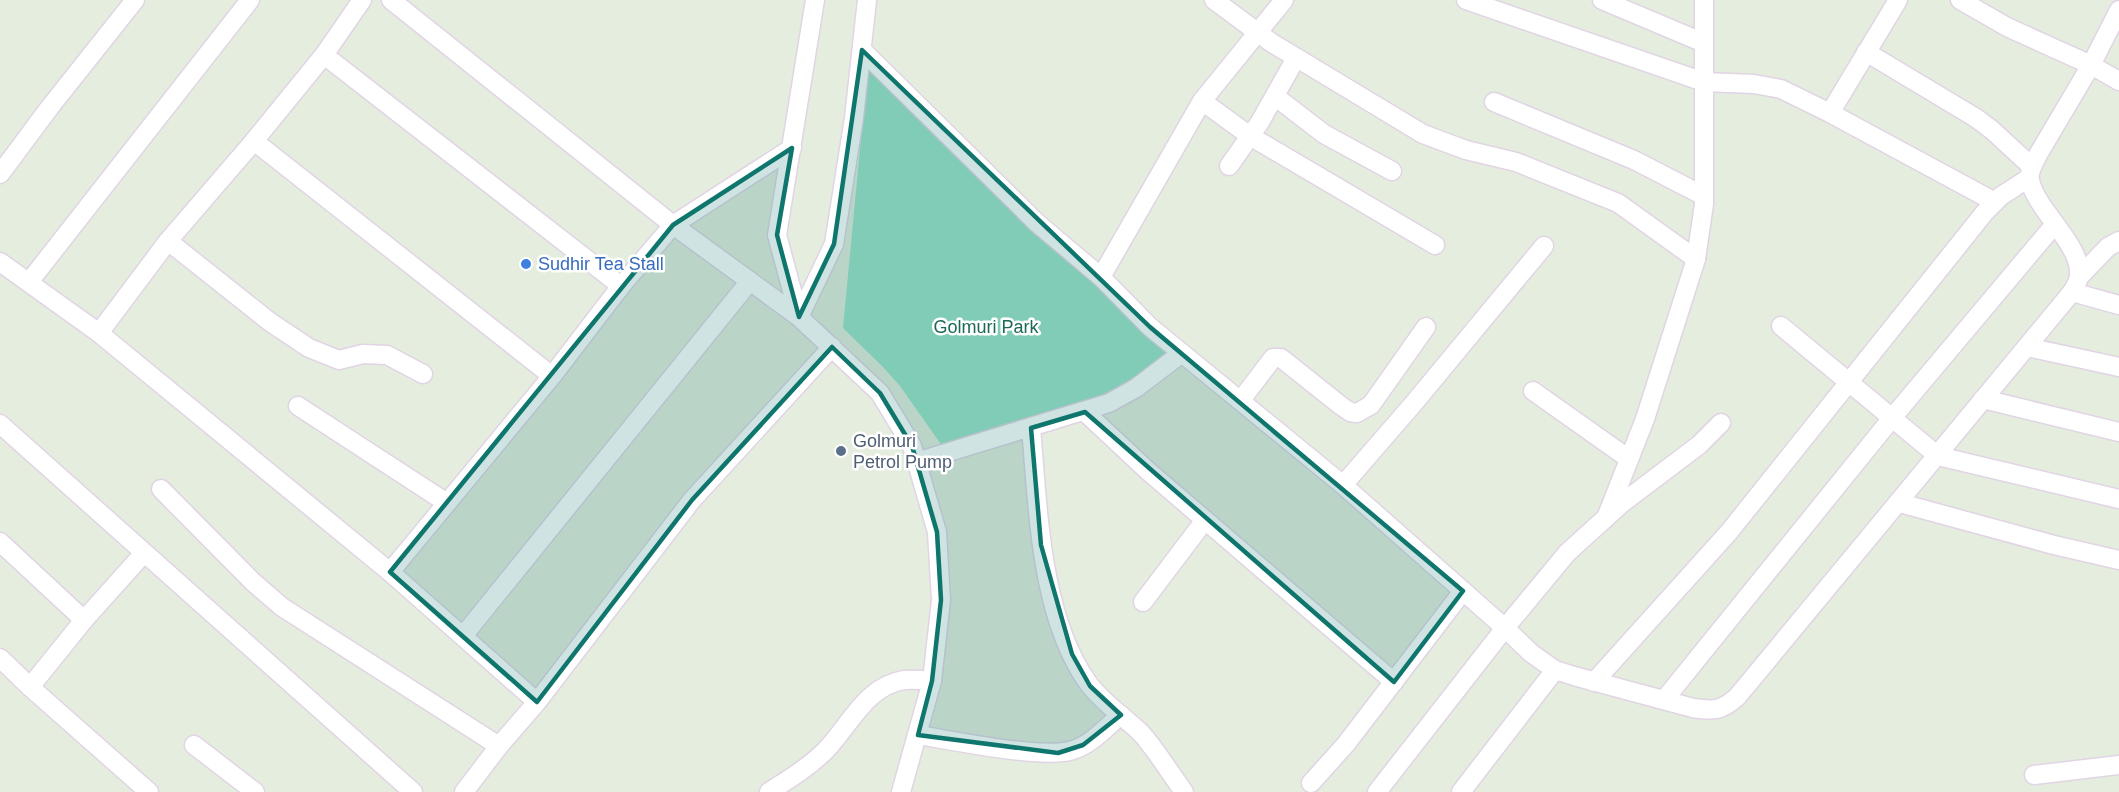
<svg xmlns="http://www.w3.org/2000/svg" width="2119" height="792" font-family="Arial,sans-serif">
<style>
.green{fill:#9ee1ca}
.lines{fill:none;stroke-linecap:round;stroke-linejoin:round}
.minor-casing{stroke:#e1d4e4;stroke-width:21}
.minor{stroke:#fff;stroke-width:18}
.marked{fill:#0f766e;fill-opacity:0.2;stroke:#0f766e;stroke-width:4.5;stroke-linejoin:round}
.shop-dot{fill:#3f7fe0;stroke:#fff;stroke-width:2}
.service-dot{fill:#5c6f8a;stroke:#fff;stroke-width:2}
.labels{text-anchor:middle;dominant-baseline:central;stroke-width:5;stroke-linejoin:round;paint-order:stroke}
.shop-label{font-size:18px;fill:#366cbe;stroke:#fff;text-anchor:start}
.park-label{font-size:18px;fill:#1d6858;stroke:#fff}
.service-label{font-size:18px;fill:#4e5e75;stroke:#fff;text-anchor:start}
</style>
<rect width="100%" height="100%" fill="#e5eddf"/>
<path class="green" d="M868 64 930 130 1006 205 1154 336 1168 355 1105 398 945 450 900 386 883 367 843 328Z"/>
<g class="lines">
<g class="minor-casing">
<g id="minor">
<path d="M391 0 673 225 799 317 880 393 912 446 937 532 941 600 932 681 901 792"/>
<path d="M1214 0 1272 43 1423 134 1466 150 1516 162 1618 203 1696 259"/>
<path d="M1466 0 1704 82 1754 84 1781 89 1830 113 1995 202"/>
<path d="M1602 0 1704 43"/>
<path d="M1960 0 2007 27 2091 65 2119 81"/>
<path d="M862 50 1037 223 1101 277 1150 327 1343 485 1505 628 1531 653 1555 670 1574 676 1693 708C1714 711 1721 711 1737 697L2072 292C2075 287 2079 281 2079 275 2082 245 2035 209 2030 180 2028 171 2035 161 2039 153L2091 65 2119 10"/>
<path d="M1866 52 1976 118 1992 130 2032 167"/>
<path d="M324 55 621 286"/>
<path d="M1276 97 1324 134 1392 171"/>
<path d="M1202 101 1250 136 1435 245"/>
<path d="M1494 102 1634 160 1704 196"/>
<path d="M1830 113 1898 0"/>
<path d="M254 141 552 376"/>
<path d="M1229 166 1260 122 1296 58"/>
<path d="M0 174 50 107 135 0"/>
<path d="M168 241 270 322 309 348 339 360 363 354 387 355 423 374"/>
<path d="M0 262 99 333 390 572 537 702"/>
<path d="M1101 277 1202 101 1284 0"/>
<path d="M2079 277 2108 247 2119 241"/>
<path d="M29 282 250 0"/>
<path d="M2072 292 2119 305"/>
<path d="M799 317 834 244 854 118 867 0"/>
<path d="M799 317 777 235 815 0"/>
<path d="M1781 326 1938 456 2119 499"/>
<path d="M99 333 168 241 254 141 324 55 362 0"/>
<path d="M2027 347 2119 367"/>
<path d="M1533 391 1629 459"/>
<path d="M1983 399 2119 432"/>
<path d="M1241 400 1273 358H1281L1340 405 1350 412 1357 413 1371 405 1426 327"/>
<path d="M298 406 447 503"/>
<path d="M1085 412 1148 471 1394 682"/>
<path d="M0 424 413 792"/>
<path d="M1031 428C1038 507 1040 616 1088 683 1102 702 1124 717 1141 733 1157 751 1170 773 1184 792"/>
<path d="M916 462 1109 403 1136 388 1182 353"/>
<path d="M1343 485 1414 403 1544 246"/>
<path d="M161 489 253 582 282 607 499 746"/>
<path d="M1900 503 2054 545 2119 560"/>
<path d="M1606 518 1645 419 1696 259 1704 204V0"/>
<path d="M0 542 84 620"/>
<path d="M390 572 552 376 621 286 673 225 792 148"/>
<path d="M1143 602 1205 520"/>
<path d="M463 636 750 281"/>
<path d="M0 658 30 687 149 792"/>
<path d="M1594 682 1729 532 1985 212 2001 196 2029 178"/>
<path d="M30 687 84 620 144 553"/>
<path d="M1664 700 1892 418 2055 224"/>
<path d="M918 735C952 740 1044 760 1073 750 1092 744 1106 727 1121 715"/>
<path d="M194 745 255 792"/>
<path d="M2034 775 2119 765"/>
<path d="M1311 783 1346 744 1463 591"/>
<path d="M464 792 499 746 537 702 692 500 832 347"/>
<path d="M769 792C789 779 809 767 826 750 850 725 866 686 904 680 913 679 923 680 932 681"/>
<path d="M1377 792 1505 628 1567 553 1621 504 1699 445 1721 423"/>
<path d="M1461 792 1555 670"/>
</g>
</g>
<use href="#minor" class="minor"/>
</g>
<path class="marked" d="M862 50 1150 327 1463 591 1394 682 1085 412 1031 428 1041 545 1072 654 1090 686 1121 715 1083 745 1058 753 918 735 932 681 941 600 937 532 912 446 880 393 832 347 692 500 537 702 390 572 673 225 792 148 777 235 799 317 834 244Z"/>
<circle class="shop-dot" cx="526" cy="264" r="6"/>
<circle class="service-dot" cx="841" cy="451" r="6"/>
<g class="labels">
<g class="shop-label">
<text x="538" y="264">Sudhir Tea Stall</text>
</g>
<g class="park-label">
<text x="986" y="327">Golmuri Park</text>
</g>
<g class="service-label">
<text x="853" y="441">Golmuri<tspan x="853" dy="21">Petrol Pump</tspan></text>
</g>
</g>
</svg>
